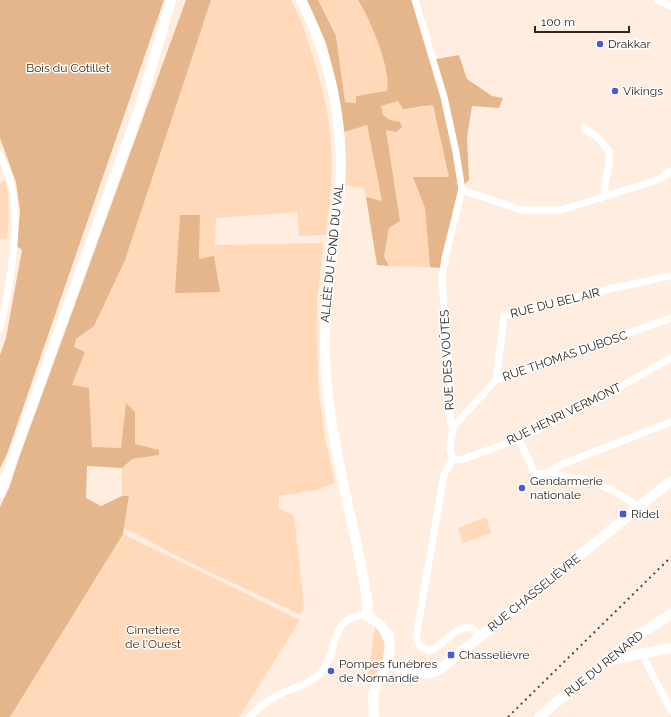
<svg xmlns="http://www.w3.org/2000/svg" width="671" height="717" font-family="Raleway,sans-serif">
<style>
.green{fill:#ffd9ba;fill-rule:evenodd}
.forest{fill:#e5b58c}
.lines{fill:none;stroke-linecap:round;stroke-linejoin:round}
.street{stroke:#fff;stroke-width:7}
.secondary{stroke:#fff;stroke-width:10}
.rail{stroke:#50473f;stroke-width:2;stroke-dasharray:2 4;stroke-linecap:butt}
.poi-dot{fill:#465bcf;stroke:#fff;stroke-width:1.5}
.labels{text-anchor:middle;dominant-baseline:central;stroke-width:3;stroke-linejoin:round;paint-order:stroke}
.poi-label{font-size:12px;fill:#2d251f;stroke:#fff;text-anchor:start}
.park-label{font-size:12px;fill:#462606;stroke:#fff}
.street-label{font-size:12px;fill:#2d251f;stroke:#fff}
</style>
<rect width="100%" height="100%" fill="#ffeee0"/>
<g class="green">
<path d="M211 0H291C300 15 306 34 311 51 321 80 328 110 331 141 334 172 329 204 326 235L299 236 297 212 216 218 215 245 324 243 317 298 318 385 325 438 335 483 316 490 279 496V508L294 516 304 605 301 615 199 567 124 528 129 496H122V468L132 459 159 455 135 444V412L126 403 121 448H92L89 388 72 386 85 352 74 347 76 339 94 326 174 109ZM180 215 200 216 199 259Z"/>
<path d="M318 0H358C370 19 392 69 388 91L356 96V103L345 102 336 36Z"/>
<path d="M398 101 419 108 433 105 449 177H414L425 208 430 267 389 266 384 256 389 228 400 221 386 129 400 122 390 120 383 115 381 106Z"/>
<path d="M367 125 382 202 366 197 364 188 343 185 344 132Z"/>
<path d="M5 179C10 198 9 219 7 238L0 239V184Z"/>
<path d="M486 517 491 533 463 543 458 528Z"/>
<path d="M123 534 300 620 239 717H10Z"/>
<path d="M375 626C391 640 384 660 375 676L368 674Z"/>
</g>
<g class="forest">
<path d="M0 0H164L7 454 0 468V355L6 338 22 250 17 246 20 211 16 182 0 138Z"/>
<path d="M186 0H211L125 260 94 326 76 339 74 347 85 352 72 385 89 388 92 447 121 448 126 403 135 412V444L159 450V455L132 459 122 468 87 466 86 498 101 506 122 496H129L123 534 10 717H0V507L10 486 19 458Z"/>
<path d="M307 0H318L336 36 345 102 356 103V96L387 91C392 70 370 19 358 0H412L431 60 459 55 467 79 492 96 503 98 499 108 472 106 467 137 469 180 458 190 440 268 430 267 425 208 413 177H449L433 105 403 109 398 101 381 106 383 115 390 120 400 122 402 127 396 132 386 130 400 221 389 228 384 256 389 266 377 265 366 197 382 201 367 125 344 132 332 67 326 43Z"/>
<path d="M180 215H200L199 259 214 256 220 292 175 293Z"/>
</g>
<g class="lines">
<g class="street">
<path d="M415 0 444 97 456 152 462 190 445 258 442 279 451 389 450 422 453 427 450 450 453 459"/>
<path d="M657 0 671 6"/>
<path d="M584 128 597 137 609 151V164L604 190 609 196"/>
<path d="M0 155C4 165 9 174 11 184 21 224 10 288 0 328"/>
<path d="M462 190 521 210H561L658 180 671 171"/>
<path d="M496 380 504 316 609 289 671 276"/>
<path d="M453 427 496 380 671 318"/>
<path d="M519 439 535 474C546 475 552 471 560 465L671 422"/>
<path d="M453 459 444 474 416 638 420 646 429 651C444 646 455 624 472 628L481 636"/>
<path d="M453 459 461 460 519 439 609 393 671 358"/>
<path d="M552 472C561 478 571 477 582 479 603 484 621 494 638 507"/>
<path d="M646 662 671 710"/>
<path d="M249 717C257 709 266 702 276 696 291 688 309 686 321 672 341 649 327 617 366 615"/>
</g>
<g class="secondary">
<path d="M301 0C332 60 346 133 339 200 333 259 321 314 326 374 330 429 343 483 355 537 360 561 366 586 368 611L366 615 382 626 389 641"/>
<path d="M0 493 139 110 171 0"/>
<path d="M610 660 671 648"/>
<path d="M387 664C405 669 420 679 439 670L671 481"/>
<path d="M374 717 373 695 376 684 387 664 390 647 389 635"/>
<path d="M539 717 634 638 671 614"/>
</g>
<path class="rail" d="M508 717 671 557"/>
</g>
<g class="poi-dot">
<circle cx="600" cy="44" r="4"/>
<circle cx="615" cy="91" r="4"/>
<circle cx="522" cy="488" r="4"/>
<rect x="619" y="510" width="8" height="8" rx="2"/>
<rect x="447" y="651" width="8" height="8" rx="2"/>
<circle cx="331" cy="671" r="4"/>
</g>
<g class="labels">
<g class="poi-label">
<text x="608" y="44">Drakkar</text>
<text x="623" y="91">Vikings</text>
<text x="530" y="481">Gendarmerie<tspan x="530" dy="14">nationale</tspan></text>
<text x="631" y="514">Ridel</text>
<text x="459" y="655">Chasselièvre</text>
<text x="339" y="664">Pompes funèbres<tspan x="339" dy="14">de Normandie</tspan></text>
</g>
<g class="park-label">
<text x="68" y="68">Bois du Cotillet</text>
<text x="153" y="630">Cimetière<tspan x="153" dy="14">de l'Ouest</tspan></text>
</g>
<g class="street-label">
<text transform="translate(332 253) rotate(-84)">ALLÉE DU FOND DU VAL</text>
<text transform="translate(555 303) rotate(-14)">RUE DU BEL AIR</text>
<text transform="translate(565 356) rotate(-19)">RUE THOMAS DUBOSC</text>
<text transform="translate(447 360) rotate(-93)">RUE DES VOÛTES</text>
<text transform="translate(564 414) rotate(-26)">RUE HENRI VERMONT</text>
<text transform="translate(534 593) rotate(-39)">RUE CHASSELIÈVRE</text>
<text transform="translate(604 664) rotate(-39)">RUE DU RENARD</text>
</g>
</g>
<path d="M535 26v6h94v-6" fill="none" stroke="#2d251f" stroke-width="2"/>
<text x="541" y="26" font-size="12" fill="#2d251f" stroke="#ffffff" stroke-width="3" paint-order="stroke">100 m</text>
</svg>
